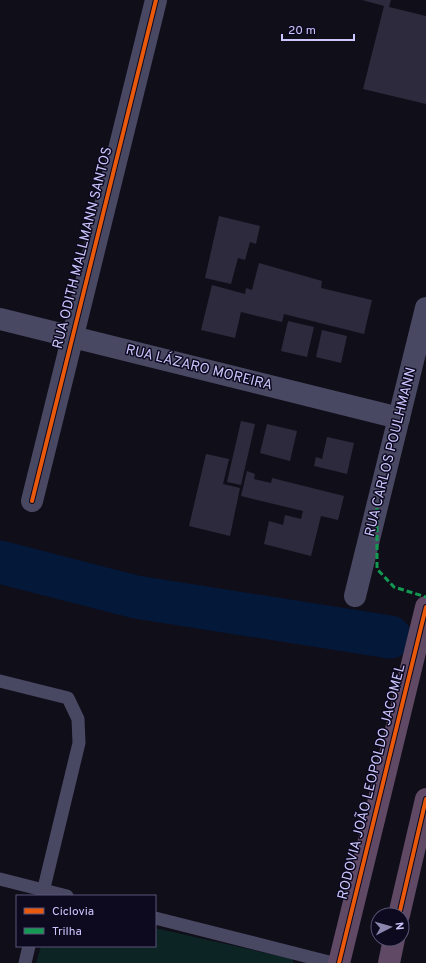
<svg xmlns="http://www.w3.org/2000/svg" width="426" height="963" font-family="Overpass,sans-serif">
<style>
.green{fill:#0d2425}
.lines{fill:none;stroke-linecap:round;stroke-linejoin:round}
.river{stroke:#04183a;stroke-width:43}
.building{fill:#2e2a3d}
.lane{stroke:#494863;stroke-width:13}
.street{stroke:#494863;stroke-width:22}
.highway{stroke:#604964;stroke-width:22}
.quiet{stroke:#139951;stroke-width:3;stroke-dasharray:6 3;stroke-linecap:butt}
.cycleway-casing{stroke:#0d091e;stroke-width:6}
.cycleway{stroke:#e8590c;stroke-width:4}
.labels{text-anchor:middle;dominant-baseline:central;stroke-width:3;stroke-linejoin:round;paint-order:stroke}
.street-label{font-size:14px;fill:#ccc6ff;stroke:#0d091e}
</style>
<rect width="100%" height="100%" fill="#100e19"/>
<path class="green" d="M155 928 292 959 294 963H36L41 946H155Z"/>
<g class="lines">
<path class="river" d="M0 562 136 597 390 637"/>
</g>
<g class="building">
<path d="M362 0H391L389 7 426 16V104L363 89 384 6Z"/>
<path d="M219 216 260 226 256 244 250 242 245 260 238 258 231 284 205 278Z"/>
<path d="M259 263 322 281 321 288 372 300 364 334 284 314 282 322 241 312 235 338 201 330 212 285 245 294 246 288 252 290Z"/>
<path d="M288 321 314 327 307 357 281 351Z"/>
<path d="M322 330 347 336 341 363 316 357Z"/>
<path d="M241 421 255 424 241 485 227 482Z"/>
<path d="M267 424 297 431 290 461 260 453Z"/>
<path d="M327 437 354 443 347 474 314 466 316 457 322 459Z"/>
<path d="M206 454 229 459 223 484 240 488 230 536 189 526Z"/>
<path d="M247 471 255 474 254 479 271 483 272 478 344 496 338 520 321 516 311 556 264 544 269 521 283 525 285 515 301 519 303 511 241 496Z"/>
</g>
<g class="lines">
<g class="lane">
<path d="M0 681 68 698 78 719 79 743 42 896"/>
<path d="M0 879 67 896"/>
<path d="M155 918 333 963"/>
<path d="M25 963 29 946"/>
</g>
<g class="street">
<path d="M0 319 399 418"/>
<path d="M32 501 156 0"/>
<path d="M355 596 426 308"/>
</g>
<g class="highway">
<path d="M399 915 426 799"/>
<path d="M339 963 426 607"/>
<path d="M389 963 394 939"/>
</g>
<path class="quiet" d="M377 508V569L394 587 426 597"/>
<g class="cycleway-casing">
<g id="cycleway">
<path d="M32 501 156 0"/>
<path d="M399 915 426 799"/>
<path d="M339 963 426 607"/>
</g>
</g>
<use href="#cycleway" class="cycleway"/>
</g>
<g class="labels">
<g class="street-label">
<text transform="translate(83 248) rotate(-76)">RUA ODITH MALLMANN SANTOS</text>
<text transform="translate(199 368) rotate(14)">RUA LÁZARO MOREIRA</text>
<text transform="translate(391 452) rotate(-76)">RUA CARLOS POULHMANN</text>
<text transform="translate(372 782) rotate(-76)">RODOVIA JOÃO LEOPOLDO JACOMEL</text>
</g>
</g>
<rect x="16" y="895" width="140" height="52" fill="#0d091e" stroke="#595578"/>
<rect x="24" y="908" width="20" height="6" fill="#e8590c" stroke="#595578"/>
<text x="52" y="915" font-size="12" fill="#ccc6ff">Ciclovia</text>
<rect x="24" y="928" width="20" height="6" fill="#139951" stroke="#595578"/>
<text x="52" y="935" font-size="12" fill="#ccc6ff">Trilha</text>
<g transform="translate(390 927) rotate(84)"><circle r="19" fill="#0d091e" stroke="#595578"/>
<path d="M0-3L7 15L0 10L-7 15Z" fill="#8a86ae"/>
<text y="-6" font-size="11" font-weight="bold" text-anchor="middle" fill="#ccc6ff">N</text>
</g>
<path d="M282 34v6h72v-6" fill="none" stroke="#ccc6ff" stroke-width="2"/>
<text x="288" y="34" font-size="12" fill="#ccc6ff" stroke="#0d091e" stroke-width="3" paint-order="stroke">20 m</text>
</svg>
